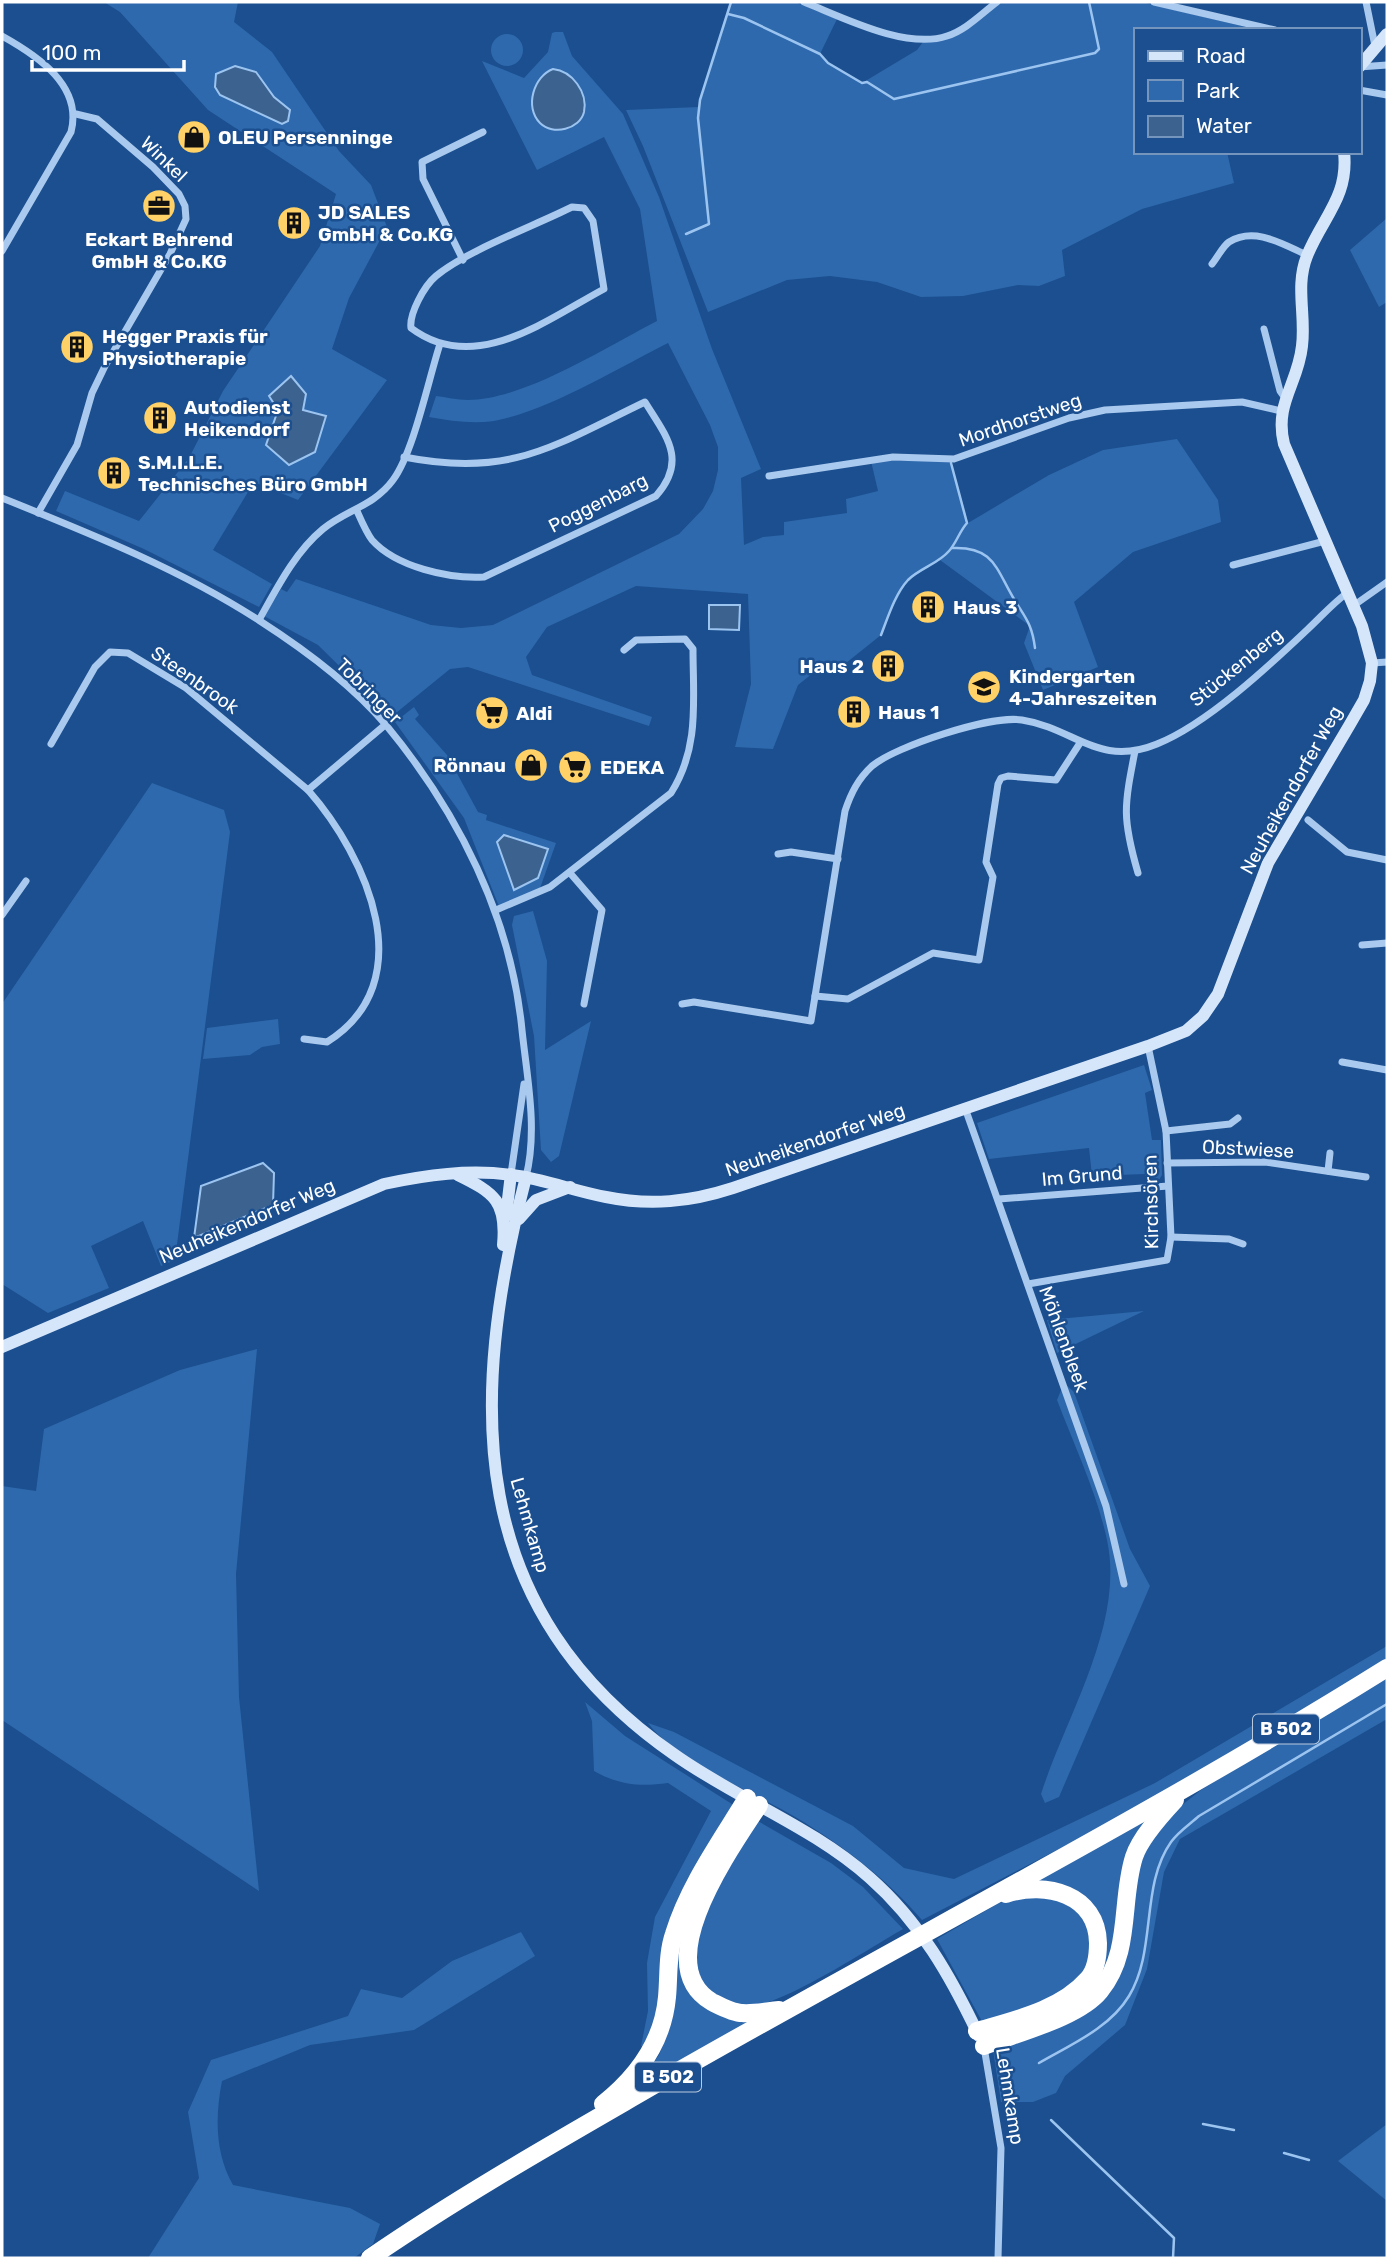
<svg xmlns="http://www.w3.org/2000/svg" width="1389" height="2260" font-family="Rubik,sans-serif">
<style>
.green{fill:#2e69ad;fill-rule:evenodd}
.water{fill:#3c6290;stroke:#9cc4f0;stroke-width:2}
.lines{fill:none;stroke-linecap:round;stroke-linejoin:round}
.stream{stroke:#9cc4f0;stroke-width:2.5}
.street{stroke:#a9c9ee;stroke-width:7}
.secondary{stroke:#d6e6fa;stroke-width:12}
.highway{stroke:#fff;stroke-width:18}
.labels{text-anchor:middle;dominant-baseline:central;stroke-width:5;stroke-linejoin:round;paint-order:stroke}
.shield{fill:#1b4f8f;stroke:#bbcadd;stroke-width:2}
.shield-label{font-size:18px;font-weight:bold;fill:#fff}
.poi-label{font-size:19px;font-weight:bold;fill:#fff;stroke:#1b4f8f;text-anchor:start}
.street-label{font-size:19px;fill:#fff;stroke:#1b4f8f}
</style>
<rect width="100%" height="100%" fill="#1b4f8f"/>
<g class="green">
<path d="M104 2H238L234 22 272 52 339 151 371 185 387 227 349 298 332 349 387 380 298 500 254 482 213 550 272 584 259 607 144 549 56 511 65 491 139 521 189 458 223 391 320 246 336 194 208 110 120 12ZM278 410 290 464 266 445Z"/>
<path d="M731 2H795L837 19 820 54 828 63 862 83 917 50 923 42C957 39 975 23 1000 2H1142L1258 30H1135V152H1227L1234 183 1142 209 1062 250 1065 276 1039 286 1018 285 963 296 921 297 877 282 830 276 787 280 708 312 643 146 626 110 699 107Z"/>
<path d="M555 32H563L572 56 623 114 659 197 712 349 761 469 741 478 744 545 763 537 784 535V522L847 513 846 499 878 491 871 461H951L968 523 1049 475 1103 450 1177 439 1218 500 1221 522 1133 552 1074 602 1098 667 1043 690 1024 643 1030 626 940 560 908 580 893 606 881 635 841 667 813 673 798 685 773 749 735 747 751 684 748 594 636 586 547 627 526 657 532 675 652 717 649 726 468 667 450 669 391 717 318 645 264 616 281 589 287 592 296 579 431 625 461 628 493 625 679 534 703 509 713 491 718 470V447L710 425 668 343C618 368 548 411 494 421 472 424 451 421 429 417L436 396C446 397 457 400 468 400 524 400 606 347 657 321L640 209 604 137 537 170 482 61 524 78 548 52 552 33Z"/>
<circle cx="507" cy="50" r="16"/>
<path d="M1387 218V302L1379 307 1350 250Z"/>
<path d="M414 707 419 715 415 719 447 755 478 812 487 815 486 820 556 843 538 894 500 909 464 818 395 722Z"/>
<path d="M152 783 224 810 230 832 175 1260 161 1266 143 1221 91 1246 109 1288 48 1313 2 1284V1004Z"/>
<path d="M533 911 547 961 545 1050 591 1021 559 1156 551 1162 541 1150 534 1036 512 925 514 916Z"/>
<path d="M278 1019 280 1044 262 1047 250 1055 203 1059 207 1028Z"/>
<path d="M1144 1065 1152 1090 1145 1093 1152 1140H1161L1162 1175 1157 1183H1147L1145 1174 1092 1176 1089 1148 989 1159 977 1123Z"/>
<path d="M1144 1311 1057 1353 1047 1320Z"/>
<path d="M257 1349 236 1574 239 1697 259 1891 2 1720V1486L36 1491 44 1429 180 1370Z"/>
<path d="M1064 1383 1074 1392 1130 1549 1150 1586 1059 1797 1045 1803 1041 1794C1066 1716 1125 1624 1107 1540 1097 1493 1074 1445 1057 1400Z"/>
<path d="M1387 1646V1660L1113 1821 922 1920C887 1879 843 1846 797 1818 755 1793 676 1761 648 1723L674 1732 853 1826 904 1868 954 1879 1155 1783Z"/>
<path d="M1387 1676V1719L1180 1839 1164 1872 1147 1969 1125 2025 1065 2076 1056 2093 1033 2102H1001L993 2050 1093 2006 1141 1858 1167 1817 1201 1790Z"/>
<path d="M585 1702 625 1736 735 1806 688 1893 651 2044 641 2046 648 2011 647 1963 655 1917 711 1811 668 1783C640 1787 619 1785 594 1771L592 1721Z"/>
<path d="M1163 1806 1147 1825 1120 1930 1098 1987 1093 1984 1086 1900 1025 1882Z"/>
<path d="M756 1820 831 1863 863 1887 903 1929C870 1948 786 2003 752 2006 731 2007 717 1997 702 1986L692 1941 701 1915Z"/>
<path d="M1035 1893 1078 1907 1094 1938 1084 1978 1064 1997 984 2025 937 1939 999 1903Z"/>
<path d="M699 1899 692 1987 762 2015 642 2085 640 2081 659 2055 669 2029 677 1939Z"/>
<path d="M521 1932 535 1956 414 2030 310 2045 222 2081C215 2117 215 2153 233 2185L350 2208 380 2224 373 2244 354 2258H148L199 2178 188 2112 211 2060 348 2016 361 1989 402 1998 452 1961Z"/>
<path d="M1387 2124V2201L1338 2161Z"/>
</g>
<g class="water">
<path d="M235 66 256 72 274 97 290 110 288 121 282 124 220 95 215 87 216 74Z"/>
<path d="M553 69C572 71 588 92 584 112 580 129 553 136 540 123 524 107 534 76 553 69Z"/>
<path d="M291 376 306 394 303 410 326 416 315 452 289 465 266 445 278 410 269 396Z"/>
<path d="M709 605H740L739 630 709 629Z"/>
<path d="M504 835 548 849 538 878 514 890 497 842Z"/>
<path d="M263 1163 274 1173 273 1205 194 1238 201 1186Z"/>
</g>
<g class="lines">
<g class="stream">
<path d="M728 14 744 18 820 54 828 63 862 83 867 82 894 99 1095 53 1099 49 1089 2"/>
<path d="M686 234 709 224 698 118 700 100 731 2"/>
<path d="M952 548C994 546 996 569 1014 599 1026 619 1032 624 1035 648"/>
<path d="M881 635C888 617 895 594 908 580 920 568 938 564 949 551 957 542 959 532 967 523L951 463"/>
<path d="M1039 2063C1070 2045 1110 2028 1129 1996 1157 1950 1140 1886 1171 1842 1178 1832 1190 1824 1199 1816L1387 1704"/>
<path d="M1051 2120 1174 2238 1173 2258"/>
<path d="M1203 2124 1234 2130"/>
<path d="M1284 2153 1309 2160"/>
</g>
<g class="street">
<path d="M804 2C842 17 906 50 947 36 966 30 981 14 997 2"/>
<path d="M1154 2 1275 30"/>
<path d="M1366 2 1375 46"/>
<path d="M2 36C38 56 83 86 71 132L2 251"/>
<path d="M1359 67 1387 65"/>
<path d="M1359 90 1387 95"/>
<path d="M572 207 584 208 593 221 604 289C546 320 475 376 411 328 409 314 424 286 436 276 466 251 534 226 572 207Z"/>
<path d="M463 260 423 179 422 162 483 132"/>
<path d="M1212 264C1217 258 1223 246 1229 242 1255 226 1284 245 1307 255"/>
<path d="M1264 329 1280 391 1285 398"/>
<path d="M769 476 893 457 954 459 1069 418 1105 410 1242 402 1281 411"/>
<path d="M2 498C89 533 180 569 260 621 302 648 353 686 386 725 458 812 511 917 522 1030 527 1078 538 1129 526 1177"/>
<path d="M357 511C361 520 366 532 372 540 396 567 449 579 484 577L656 496C688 460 666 436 645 402 553 446 511 478 404 457"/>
<path d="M38 513 77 445 92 393 105 366 170 254 186 219 185 206 179 194 153 167 97 119 76 114"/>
<path d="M1233 565 1325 541"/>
<path d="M1353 606 1387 582"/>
<path d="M259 620C277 588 295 552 323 529 346 510 374 506 393 480 414 451 428 381 440 344"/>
<path d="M1372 663 1387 662"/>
<path d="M51 744 95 667 110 652 128 653 186 688 308 790"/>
<path d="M1135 751C1124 807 1122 818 1138 873"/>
<path d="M1308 820 1347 852 1387 860"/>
<path d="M778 854 791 852 838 859"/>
<path d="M570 873 602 910 584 1004"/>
<path d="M496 910 550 887 671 793C700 747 693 700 693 649L685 639 636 640 624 650"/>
<path d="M2 915 26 881"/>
<path d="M1362 945 1387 943"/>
<path d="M815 996 848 999 933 953 979 960 993 877 986 862 998 784 1001 778 1008 776 1056 780 1080 743"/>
<path d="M682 1004 694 1002 811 1021 845 811C851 793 858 779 872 766 896 746 991 715 1022 720 1075 728 1098 768 1157 744 1207 724 1269 666 1308 629 1322 616 1332 604 1347 593"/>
<path d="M304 1039 327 1042C423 982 367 857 308 790L385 725"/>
<path d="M1342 1062 1387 1070"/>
<path d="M965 1108 1106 1506 1124 1584"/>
<path d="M1166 1131 1230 1124 1238 1118"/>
<path d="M1167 1163 1265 1162 1366 1177"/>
<path d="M1328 1171 1330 1153"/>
<path d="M511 1174 524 1084"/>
<path d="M999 1199 1168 1186"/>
<path d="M1171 1237 1229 1239 1243 1244"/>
<path d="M1028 1284 1167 1260 1171 1237 1166 1131 1148 1046"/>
<path d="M984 2047 1001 2148 998 2258"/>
</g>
<g class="secondary">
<path d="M1359 67 1387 34"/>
<path d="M458 1175C495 1193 507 1202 503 1245"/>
<path d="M526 1177C468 1402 464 1609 675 1755 737 1799 813 1827 870 1878 920 1922 951 1977 979 2036"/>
<path d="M506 1216 511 1174"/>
<path d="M519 1219 536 1200 570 1187"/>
<path d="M2 1347 384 1184C426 1175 469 1169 512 1175 544 1179 574 1191 606 1197 650 1206 690 1202 733 1188L1148 1046 1186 1031 1203 1016 1218 994 1268 863 1349 726 1364 700 1370 681 1372 663 1362 626 1284 444C1274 404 1298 384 1302 346 1306 315 1295 286 1307 256 1322 218 1349 197 1344 152"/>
</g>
<g class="highway">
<path d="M759 1805C731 1848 647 1964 712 2002 720 2006 733 2013 742 2013 754 2014 767 2011 779 2010"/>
<path d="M977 2031C1015 2020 1061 2010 1088 1979 1096 1970 1098 1955 1098 1943 1097 1894 1046 1881 1006 1894"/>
<path d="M984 2046C1016 2033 1078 2018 1100 1991 1132 1952 1120 1901 1134 1857 1140 1838 1161 1815 1175 1800"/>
<path d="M603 2104C637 2077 663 2042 667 1997 669 1977 667 1954 674 1934 689 1885 721 1841 747 1798"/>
<path d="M370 2258C466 2192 568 2135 668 2077 907 1940 1153 1814 1387 1668"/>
</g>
</g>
<defs>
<g id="shop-disc" transform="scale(1.75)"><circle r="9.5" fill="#ffd166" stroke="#1b4f8f"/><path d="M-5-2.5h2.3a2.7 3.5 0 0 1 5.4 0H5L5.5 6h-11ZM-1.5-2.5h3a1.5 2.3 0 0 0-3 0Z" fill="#111"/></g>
<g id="office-disc" transform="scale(1.75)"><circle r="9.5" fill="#ffd166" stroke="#1b4f8f"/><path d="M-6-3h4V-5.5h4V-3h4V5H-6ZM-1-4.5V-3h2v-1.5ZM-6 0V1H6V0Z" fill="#111"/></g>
<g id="building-disc" transform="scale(1.75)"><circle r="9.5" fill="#ffd166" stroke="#1b4f8f"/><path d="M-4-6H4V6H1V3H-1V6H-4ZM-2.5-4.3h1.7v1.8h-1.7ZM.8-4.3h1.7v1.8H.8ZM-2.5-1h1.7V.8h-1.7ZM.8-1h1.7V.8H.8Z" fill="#111"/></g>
<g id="school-disc" transform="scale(1.75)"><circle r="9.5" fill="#ffd166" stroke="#1b4f8f"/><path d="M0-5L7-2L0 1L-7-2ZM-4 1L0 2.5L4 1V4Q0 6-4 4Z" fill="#111"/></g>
<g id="supermarket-disc" transform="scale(1.75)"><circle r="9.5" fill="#ffd166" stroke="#1b4f8f"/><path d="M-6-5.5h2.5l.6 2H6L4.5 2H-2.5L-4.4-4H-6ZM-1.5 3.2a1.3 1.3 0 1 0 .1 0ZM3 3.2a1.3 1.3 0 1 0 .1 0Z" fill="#111"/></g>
</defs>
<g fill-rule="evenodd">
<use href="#shop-disc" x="194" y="137"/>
<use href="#office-disc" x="159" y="206"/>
<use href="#building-disc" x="294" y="223"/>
<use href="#building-disc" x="77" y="347"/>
<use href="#building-disc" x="160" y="418"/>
<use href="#building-disc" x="114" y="473"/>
<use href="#building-disc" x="928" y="607"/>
<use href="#building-disc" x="888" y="666"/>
<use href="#school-disc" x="984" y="687"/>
<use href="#building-disc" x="854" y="712"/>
<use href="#supermarket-disc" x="492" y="713"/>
<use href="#shop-disc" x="531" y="765"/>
<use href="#supermarket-disc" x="575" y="767"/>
</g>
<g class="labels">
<g class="shield">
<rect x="1253" y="1714.5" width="66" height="29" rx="5"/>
<rect x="635" y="2062.5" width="66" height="29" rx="5"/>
</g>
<g class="shield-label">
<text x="1286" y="1729">B 502</text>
<text x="668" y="2077">B 502</text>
</g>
<g class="poi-label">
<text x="218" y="137">OLEU Persenninge</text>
<text x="318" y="212">JD SALES<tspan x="318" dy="22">GmbH &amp; Co.KG</tspan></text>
<text x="159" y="239" text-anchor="middle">Eckart Behrend<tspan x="159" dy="22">GmbH &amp; Co.KG</tspan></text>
<text x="102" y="336">Hegger Praxis für<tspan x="102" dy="22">Physiotherapie</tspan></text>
<text x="184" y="407">Autodienst<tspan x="184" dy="22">Heikendorf</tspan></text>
<text x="138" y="462">S.M.I.L.E.<tspan x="138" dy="22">Technisches Büro GmbH</tspan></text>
<text x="953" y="607">Haus 3</text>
<text x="864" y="666" text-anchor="end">Haus 2</text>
<text x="1009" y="676">Kindergarten<tspan x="1009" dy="22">4-Jahreszeiten</tspan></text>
<text x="878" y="712">Haus 1</text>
<text x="516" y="713">Aldi</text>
<text x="506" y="765" text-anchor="end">Rönnau</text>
<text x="600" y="767">EDEKA</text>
</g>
<g class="street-label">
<text transform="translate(164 159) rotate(44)">Winkel</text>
<text transform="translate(1020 420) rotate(-19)">Mordhorstweg</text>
<text transform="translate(598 503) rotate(-27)">Poggenbarg</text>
<text transform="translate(1236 667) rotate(-39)">Stückenberg</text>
<text transform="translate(195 680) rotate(35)">Steenbrook</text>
<text transform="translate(369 691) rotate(45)">Tobringer</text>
<text transform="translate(1291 790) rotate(-61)">Neuheikendorfer Weg</text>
<text transform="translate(815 1140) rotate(-19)">Neuheikendorfer Weg</text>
<text transform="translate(1248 1149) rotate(3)">Obstwiese</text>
<text transform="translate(1082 1176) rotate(-5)">Im Grund</text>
<text transform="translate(1151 1202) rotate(-91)">Kirchsören</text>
<text transform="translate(247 1221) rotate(-23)">Neuheikendorfer Weg</text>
<text transform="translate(1064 1339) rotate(70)">Möhlenbleek</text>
<text transform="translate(530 1525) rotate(74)">Lehmkamp</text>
<text transform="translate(1010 2096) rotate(81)">Lehmkamp</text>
</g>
</g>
<rect width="1389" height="2260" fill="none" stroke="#ffffff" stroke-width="7"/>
<rect x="1134" y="28" width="228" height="126" fill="#1b4f8f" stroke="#7695bc" stroke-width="2"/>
<rect x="1148" y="51" width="35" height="10" fill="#d6e6fa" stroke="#7695bc" stroke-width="2"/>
<text x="1196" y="63" font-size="21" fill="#ffffff">Road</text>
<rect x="1148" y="80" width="35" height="21" fill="#2e69ad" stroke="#7695bc" stroke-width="2"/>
<text x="1196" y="98" font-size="21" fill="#ffffff">Park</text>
<rect x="1148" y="116" width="35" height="21" fill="#3c6290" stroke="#7695bc" stroke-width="2"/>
<text x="1196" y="133" font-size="21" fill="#ffffff">Water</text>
<path d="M32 60v10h152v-10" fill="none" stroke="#ffffff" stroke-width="3.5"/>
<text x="42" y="60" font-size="21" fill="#ffffff" stroke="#1b4f8f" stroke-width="5" paint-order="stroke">100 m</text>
</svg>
